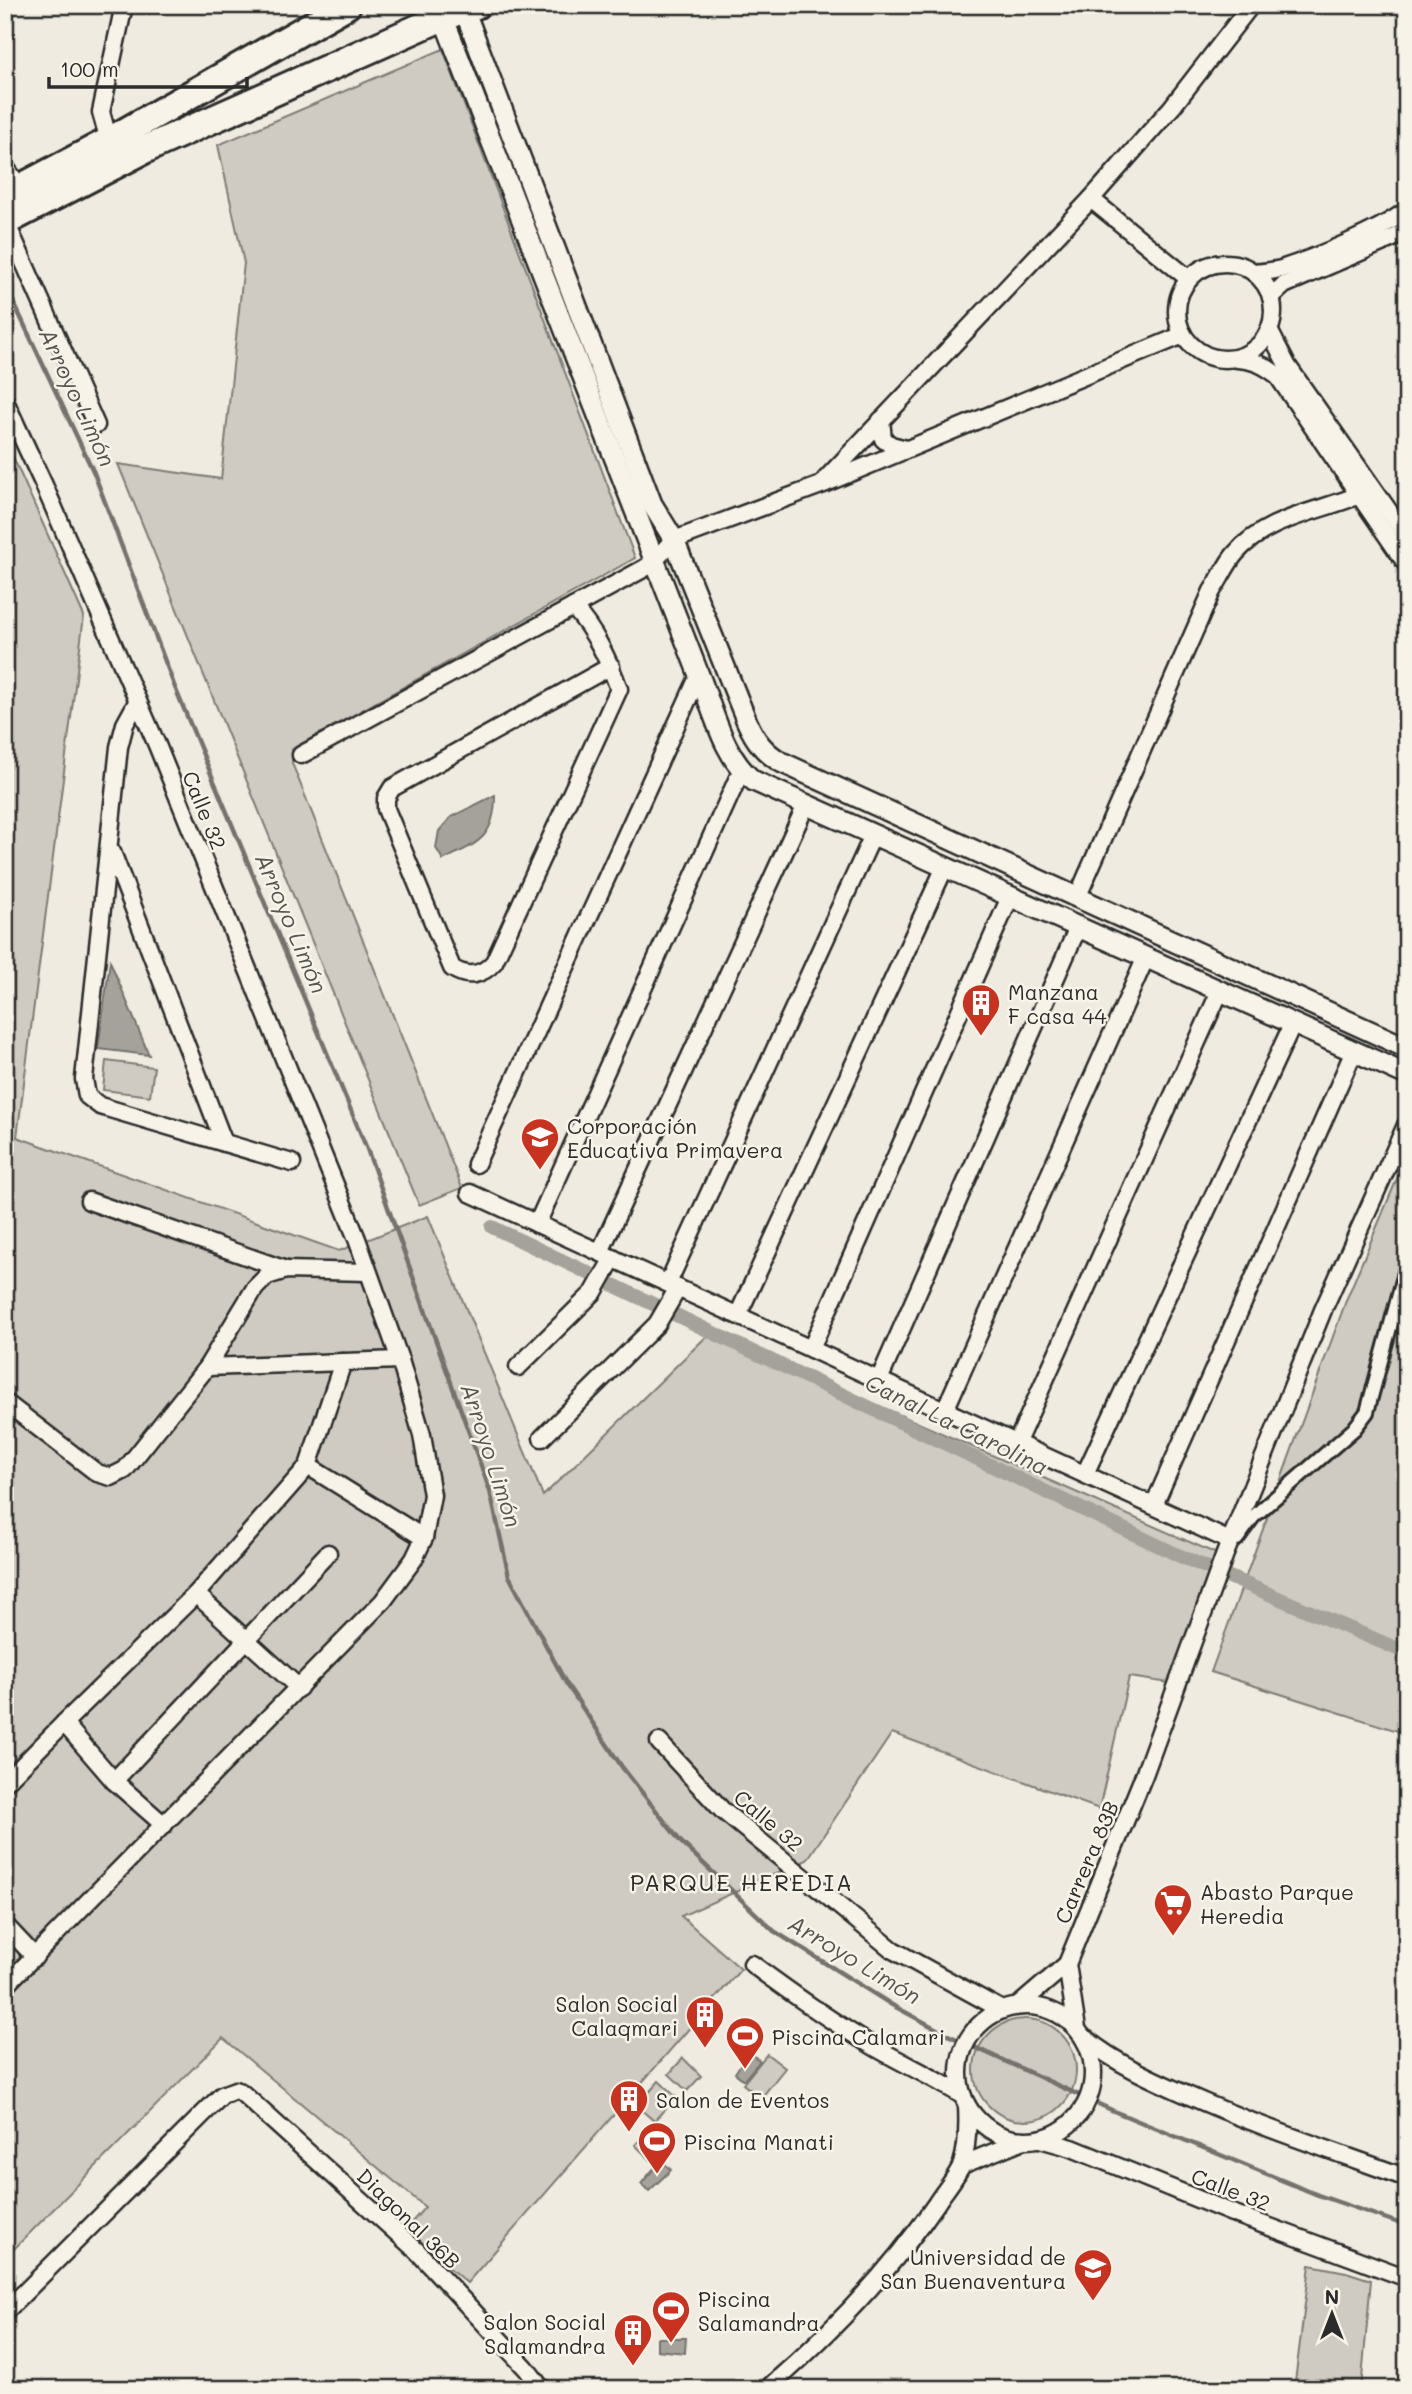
<svg xmlns="http://www.w3.org/2000/svg" width="1412" height="2394" font-family="Mali,sans-serif">
<style>
.green{fill:#cfcbc2;stroke:#7d7b76;stroke-width:2}
.water{fill:#a4a29a;stroke:#74726e;stroke-width:2}
.lines{fill:none;stroke-linecap:round;stroke-linejoin:round}
.stream{stroke:#74726e;stroke-width:4.5}
.canal{stroke:#a4a29a;stroke-width:14}
.pedestrian-casing{stroke:#2b2b2b;stroke-width:18}
.minor-casing{stroke:#2b2b2b;stroke-width:21}
.tertiary-casing{stroke:#2b2b2b;stroke-width:24}
.trunk-casing{stroke:#2b2b2b;stroke-width:32}
.pedestrian{stroke:#f7f3e8;stroke-width:12}
.minor{stroke:#f7f3e8;stroke-width:16}
.tertiary{stroke:#f7f3e8;stroke-width:19}
.trunk{stroke:#f7f3e8;stroke-width:26}
.labels{text-anchor:middle;dominant-baseline:central;stroke-width:5;stroke-linejoin:round;paint-order:stroke}
.street-label{font-size:21px;fill:#2b2b2b;stroke:#f7f3e8}
.poi-label{font-size:21px;fill:#2b2b2b;stroke:#f7f3e8;text-anchor:start}
.water-label{font-size:23px;font-style:italic;fill:#555552;stroke:#f7f3e8}
.neighbourhood-label{font-size:23px;letter-spacing:2px;fill:#2b2b2b;stroke:#f7f3e8}
</style>
<rect width="100%" height="100%" fill="#efebe0"/>
<filter id="ink" filterUnits="userSpaceOnUse"><feTurbulence type="fractalNoise" baseFrequency=".0143" numOctaves="2"/><feDisplacementMap in="SourceGraphic" scale="14" xChannelSelector="R" yChannelSelector="G"/><feConvolveMatrix kernelMatrix="1 2 1 2 8 2 1 2 1" color-interpolation-filters="sRGB"/></filter>
<g filter="url(#ink)">
<g class="green">
<path d="M443 49 635 558 292 749V763L462 1188 419 1205 118 464 221 479 244 263 218 145Z"/>
<path d="M5 439 84 616 17 1137 339 1251 428 1216 543 1496 711 1332 1217 1554 1169 1683 1129 1677 1099 1809 892 1733 807 1860 681 1916 741 1969 467 2283 405 2230 425 2207 223 2038 5 2258Z"/>
<path d="M106 1061 154 1067 150 1096 103 1090Z"/>
<path d="M1407 1155V1734L1211 1672 1347 1298Z"/>
<circle cx="1025" cy="2070" r="51"/>
<path d="M767 2054 785 2068 761 2098 743 2084Z"/>
<path d="M683 2058 701 2076 687 2091 669 2074Z"/>
<path d="M659 2081 676 2097 654 2121 637 2106Z"/>
<path d="M652 2128 670 2146 654 2163 635 2145Z"/>
<path d="M1310 2265 1346 2272 1371 2280 1361 2389H1294Z"/>
</g>
<g class="water">
<path d="M495 795C495 839 477 843 443 860L436 848 439 831 451 817Z"/>
<path d="M110 961 149 1055 98 1049Z"/>
<path d="M749 2052 760 2061 744 2080 735 2073Z"/>
<path d="M661 2160 671 2170 649 2191 641 2184Z"/>
<path d="M657 2338H686L685 2353 657 2350Z"/>
</g>
<g class="lines">
<path class="stream" d="M5 284 94 473 174 685 367 1149 490 1491 509 1576 566 1683 622 1767 680 1841 774 1931 892 2005 948 2035 1116 2112 1318 2195 1407 2226"/>
<path class="canal" d="M492 1227 1180 1556 1407 1653"/>
<g class="pedestrian-casing">
<path id="pedestrian" d="M1230 1541 1237 1539 1253 1517 1354 1429 1367 1412 1407 1265"/>
</g>
<g class="minor-casing">
<g id="minor">
<path d="M109 141 101 112 124 5"/>
<path d="M5 167 21 188"/>
<path d="M1091 199 1189 279"/>
<path d="M6 222 96 425"/>
<circle cx="1225" cy="311" r="48"/>
<path d="M1254 273C1263 272 1272 271 1281 269 1314 258 1380 231 1407 210"/>
<path d="M1271 297 1284 285 1407 232"/>
<path d="M1269 330 1287 365 1407 537"/>
<path d="M1237 359C1254 360 1264 365 1277 375L1407 565"/>
<path d="M5 401 43 483 157 745 357 1239 400 1360 422 1435 432 1495 424 1538 414 1559 383 1601 5 1986"/>
<path d="M881 420 883 439 891 445 906 449"/>
<path d="M825 480 1091 199 1172 107 1251 5"/>
<path d="M573 607C595 631 608 659 619 689L494 962C482 976 467 978 452 968L386 809V798L392 788 611 666"/>
<path d="M137 702 125 724 119 747 84 1079 87 1096 100 1106 292 1163"/>
<path d="M301 755 645 568C657 561 663 549 674 540L821 485 1183 335"/>
<path d="M112 852 224 1143"/>
<path d="M1077 898 1212 591C1220 579 1226 565 1235 554 1265 518 1318 512 1359 495"/>
<path d="M476 1164 699 675"/>
<path d="M470 1193 1230 1541"/>
<path d="M89 1201 286 1270"/>
<path d="M537 1224 741 771"/>
<path d="M600 1252 806 805"/>
<path d="M668 1283 873 835"/>
<path d="M738 1315 945 867"/>
<path d="M811 1349 1010 897"/>
<path d="M207 1367 400 1360"/>
<path d="M518 1367 594 1292 613 1258"/>
<path d="M879 1380 1078 927"/>
<path d="M5 1402 97 1473 111 1477 125 1470 207 1367 255 1288 267 1276 286 1270 367 1272"/>
<path d="M945 1410 1146 957"/>
<path d="M542 1438 657 1324 678 1288"/>
<path d="M1017 1442 1220 991"/>
<path d="M308 1466 424 1538"/>
<path d="M1085 1474 1293 1023"/>
<path d="M1154 1505 1354 1051"/>
<path d="M196 1594 299 1688"/>
<path d="M659 1742 722 1810 893 1950 1002 2010"/>
<path d="M114 1781 328 1553"/>
<path d="M5 1783 64 1723"/>
<path d="M164 1825 114 1781 64 1723 196 1594 308 1466 343 1362"/>
<path d="M5 1925 35 1957"/>
<path d="M752 1964C791 1993 830 2021 873 2046 902 2063 933 2077 963 2096"/>
<path d="M1067 1964 1077 2029"/>
<circle cx="1026" cy="2073" r="67"/>
<path d="M1018 2006 1067 1964 1144 1775 1225 1554 1323 1310 1407 1123"/>
<path d="M1086 2039C1116 2063 1149 2078 1185 2094 1257 2126 1333 2151 1407 2178"/>
<path d="M1040 2139 1072 2148 1232 2213 1407 2278"/>
<path d="M962 2165 1021 2141"/>
<path d="M5 2312 222 2095 235 2090 241 2092 417 2251 526 2368 542 2389"/>
<path d="M767 2389C830 2334 889 2273 936 2204 944 2191 957 2177 962 2164 968 2145 968 2124 967 2105"/>
</g>
</g>
<g class="tertiary-casing">
<g id="tertiary">
<path d="M464 9 652 504 674 540 747 722C755 740 764 752 781 762L1407 1048"/>
<path d="M443 17 699 675C713 709 724 759 754 781L1407 1075"/>
</g>
</g>
<g class="trunk-casing">
<g id="trunk">
<path d="M5 196 109 141 347 5"/>
<path d="M5 222 146 149 443 17 476 5"/>
</g>
</g>
<use href="#pedestrian" class="pedestrian"/>
<use href="#minor" class="minor"/>
<use href="#tertiary" class="tertiary"/>
<use href="#trunk" class="trunk"/>
</g>
</g>
<defs>
<g id="building-pin" transform="scale(2.0125)"><path d="M0 17L-7.5 6A9.5 9.5 0 1 1 7.5 6Z" fill="#c8321e" stroke="#f7f3e8"/><path d="M-4-6H4V6H1V3H-1V6H-4ZM-2.5-4.3h1.7v1.8h-1.7ZM.8-4.3h1.7v1.8H.8ZM-2.5-1h1.7V.8h-1.7ZM.8-1h1.7V.8H.8Z" fill="#fff"/></g>
<g id="school-pin" transform="scale(2.0125)"><path d="M0 17L-7.5 6A9.5 9.5 0 1 1 7.5 6Z" fill="#c8321e" stroke="#f7f3e8"/><path d="M0-5L7-2L0 1L-7-2ZM-4 1L0 2.5L4 1V4Q0 6-4 4Z" fill="#fff"/></g>
<g id="supermarket-pin" transform="scale(2.0125)"><path d="M0 17L-7.5 6A9.5 9.5 0 1 1 7.5 6Z" fill="#c8321e" stroke="#f7f3e8"/><path d="M-6-5.5h2.5l.6 2H6L4.5 2H-2.5L-4.4-4H-6ZM-1.5 3.2a1.3 1.3 0 1 0 .1 0ZM3 3.2a1.3 1.3 0 1 0 .1 0Z" fill="#fff"/></g>
<g id="stadium-pin" transform="scale(2.0125)"><path d="M0 17L-7.5 6A9.5 9.5 0 1 1 7.5 6Z" fill="#c8321e" stroke="#f7f3e8"/><path d="M0-5a6.5 5 0 1 0 0 10a6.5 5 0 1 0 0-10ZM-3.5-1.8h7v3.6h-7Z" fill="#fff"/></g>
<g id="university-pin" transform="scale(2.0125)"><path d="M0 17L-7.5 6A9.5 9.5 0 1 1 7.5 6Z" fill="#c8321e" stroke="#f7f3e8"/><path d="M0-5L7-2L0 1L-7-2ZM-4 1L0 2.5L4 1V4Q0 6-4 4Z" fill="#fff"/></g>
</defs>
<g fill-rule="evenodd">
<use href="#building-pin" x="981" y="1003"/>
<use href="#school-pin" x="540" y="1137"/>
<use href="#supermarket-pin" x="1173" y="1903"/>
<use href="#building-pin" x="705" y="2015"/>
<use href="#stadium-pin" x="745" y="2036"/>
<use href="#building-pin" x="629" y="2099"/>
<use href="#stadium-pin" x="657" y="2141"/>
<use href="#university-pin" x="1093" y="2268"/>
<use href="#stadium-pin" x="671" y="2310"/>
<use href="#building-pin" x="633" y="2333"/>
</g>
<g class="labels">
<g class="street-label">
<text transform="translate(205 810) rotate(68)">Calle 32</text>
<text transform="translate(769 1820) rotate(40)">Calle 32</text>
<text transform="translate(1086 1862) rotate(-67)">Carrera 83B</text>
<text transform="translate(1231 2189) rotate(21)">Calle 32</text>
<text transform="translate(409 2218) rotate(44)">Diagonal 36B</text>
</g>
<g class="poi-label">
<text x="1008" y="991">Manzana<tspan x="1008" dy="24">F casa 44</tspan></text>
<text x="567" y="1125">Corporación<tspan x="567" dy="24">Educativa Primavera</tspan></text>
<text x="1200" y="1891">Abasto Parque<tspan x="1200" dy="24">Heredia</tspan></text>
<text x="678" y="2003" text-anchor="end">Salon Social<tspan x="678" dy="24">Calaqmari</tspan></text>
<text x="772" y="2036">Piscina Calamari</text>
<text x="656" y="2099">Salon de Eventos</text>
<text x="684" y="2141">Piscina Manati</text>
<text x="1066" y="2256" text-anchor="end">Universidad de<tspan x="1066" dy="24">San Buenaventura</tspan></text>
<text x="698" y="2298">Piscina<tspan x="698" dy="24">Salamandra</tspan></text>
<text x="606" y="2321" text-anchor="end">Salon Social<tspan x="606" dy="24">Salamandra</tspan></text>
</g>
<g class="water-label">
<text transform="translate(78 397) rotate(65)">Arroyo Limón</text>
<text transform="translate(292 923) rotate(67)">Arroyo Limón</text>
<text transform="translate(957 1424) rotate(26)">Canal La Carolina</text>
<text transform="translate(492 1455) rotate(72)">Arroyo Limón</text>
<text transform="translate(855 1959) rotate(31)">Arroyo Limón</text>
</g>
<g class="neighbourhood-label">
<text x="742" y="1882">PARQUE HEREDIA</text>
</g>
</g>
<rect width="1412" height="2394" fill="none" stroke="#f7f3e8" stroke-width="28"/>
<rect x="14" y="14" width="1384" height="2366" fill="none" stroke="#2b2b2b" stroke-width="2.5" filter="url(#ink)"/>
<g transform="translate(1332 2314)" stroke="#f7f3e8" stroke-width="5" paint-order="stroke">
<path d="M0-5L12 26L0 18L-12 26Z" fill="#2b2b2b"/>
<text y="-10" font-size="19" font-weight="bold" text-anchor="middle" fill="#2b2b2b">N</text>
</g>
<path d="M49 77v10h198v-10" fill="none" stroke="#2b2b2b" stroke-width="3.5"/>
<text x="60" y="77" font-size="21" fill="#2b2b2b" stroke="#f7f3e8" stroke-width="5" paint-order="stroke">100 m</text>
</svg>
